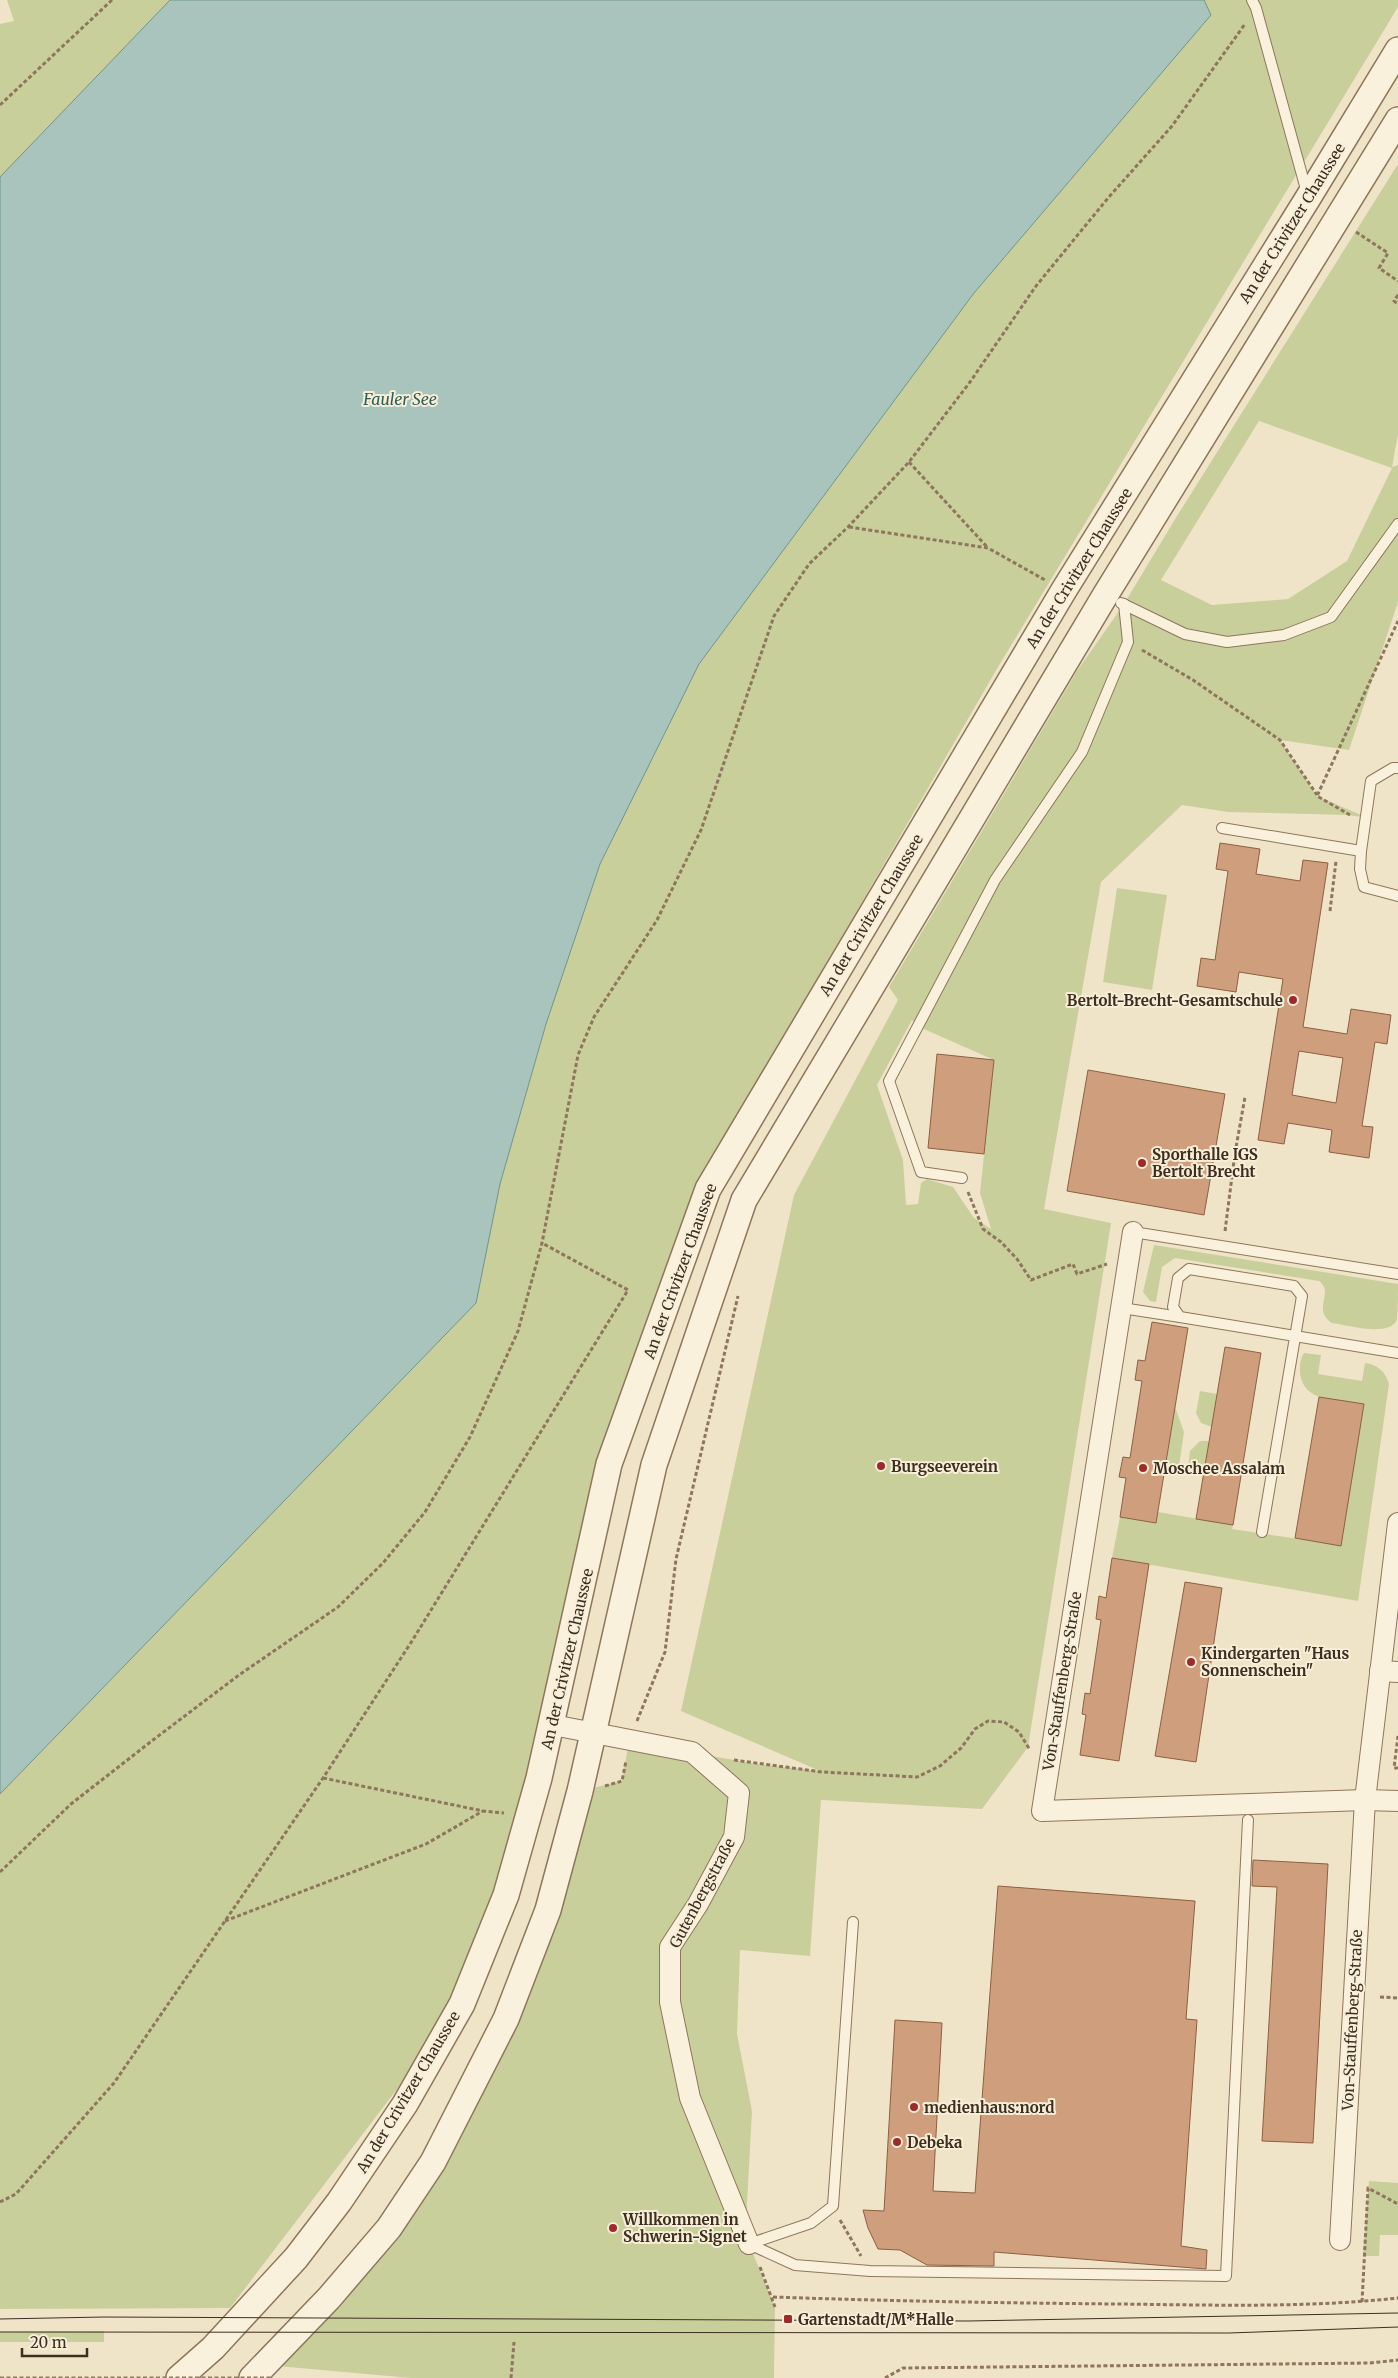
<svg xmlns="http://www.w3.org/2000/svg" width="1398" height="2378" font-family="Merriweather,serif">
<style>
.green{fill:#c9cf9b;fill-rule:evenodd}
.water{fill:#a9c4bc;stroke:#6f938a}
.building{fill:#cf9f7d;stroke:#8d5f41;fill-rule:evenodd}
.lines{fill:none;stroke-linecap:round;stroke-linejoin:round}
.service-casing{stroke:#8d765c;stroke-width:12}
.minor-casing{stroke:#8d765c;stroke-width:22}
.tertiary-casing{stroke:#8d765c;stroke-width:28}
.path{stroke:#8d765c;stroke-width:3;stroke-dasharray:4 2.5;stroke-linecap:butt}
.service{stroke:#faf1dc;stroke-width:10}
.minor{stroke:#faf1dc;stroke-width:20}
.tertiary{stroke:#faf1dc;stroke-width:25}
.tram{stroke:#3d2e20;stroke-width:1}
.path-bridge{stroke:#8d765c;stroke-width:3;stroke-dasharray:4 2.5;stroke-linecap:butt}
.poi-dot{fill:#9e2a2b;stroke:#f7eed8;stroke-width:2}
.labels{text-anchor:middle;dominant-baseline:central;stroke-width:4;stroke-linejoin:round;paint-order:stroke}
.street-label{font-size:15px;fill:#3d2e20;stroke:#f7eed8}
.poi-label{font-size:15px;font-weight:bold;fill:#3d2e20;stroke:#f7eed8;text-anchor:start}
.water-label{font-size:16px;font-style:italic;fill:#2f5d5a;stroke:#f7eed8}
</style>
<rect width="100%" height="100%" fill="#f0e4c8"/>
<g class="green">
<path d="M7 0H170L0 177V24L14 21Z"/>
<path d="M1204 0H1398V7L998 667 736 1120 609 1464 553 1725 462 2004 230 2308 0 2309V1794L476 1303 500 1184 546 1024 600 864 699 664 974 293 1211 15Z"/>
<path d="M1398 164V434L1392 467 1398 465V602L1349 750 1280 740 1317 796 1368 818 1348 815 1228 812 1182 805 1101 882 1044 1209 1111 1223 1028 1747 982 1809 821 1800 810 1956 740 1950 737 2034 752 2111 746 2222 749 2244 775 2307 774 2378H411L266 2365 389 2228 506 2019 580 1791 622 1781 629 1741 756 1764 820 1771 681 1711 794 1195 898 1000 889 987 1077 671 1124 604 1177 516ZM1259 421 1392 468 1347 561 1288 599 1212 605 1161 580ZM912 1020 917 1026 994 1060 980 1193 991 1229 974 1218 953 1187 927 1179 921 1183 918 1204 906 1205 903 1160 877 1085Z"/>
<path d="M1117 888 1167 895 1152 990 1103 982Z"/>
<path d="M1154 1245 1398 1284C1398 1294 1398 1309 1397 1319 1391 1338 1347 1325 1332 1323 1311 1309 1335 1293 1319 1281L1175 1258 1162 1267 1156 1302 1150 1301 1143 1292Z"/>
<path d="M1304 1353 1321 1355 1318 1374 1362 1381 1365 1363C1377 1364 1386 1372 1389 1384L1358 1601 1112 1558 1120 1517 1156 1523 1158 1512 1233 1525 1232 1529 1340 1545 1364 1405C1340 1401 1302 1403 1300 1372 1300 1365 1300 1358 1304 1353Z"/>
<path d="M1200 1391 1217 1394 1212 1427 1201 1423 1196 1413Z"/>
<path d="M1175 1407 1184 1432 1179 1466 1166 1464Z"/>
<path d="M1200 1441H1209L1204 1471 1188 1468 1190 1451Z"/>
<path d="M1369 2181 1398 2183V2235H1380L1379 2256H1363Z"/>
<path d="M104 2331V2342H0V2332Z"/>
</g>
<path class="water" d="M170 0H1204L1211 15 974 293 699 664 600 864 546 1024 500 1184 476 1303 0 1794V177Z"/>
<g class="building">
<path d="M1220 843 1260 849 1256 874 1300 881 1303 860 1328 863 1303 1027 1347 1034 1351 1009 1391 1015 1387 1044 1375 1042 1362 1126 1373 1127 1369 1158 1329 1152 1332 1130 1288 1123 1284 1144 1258 1140 1283 979 1239 972 1236 992 1197 986 1201 958 1215 960 1228 871 1216 869ZM1299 1051 1343 1058 1336 1103 1292 1095Z"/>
<path d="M937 1054 994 1060 984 1154 928 1148Z"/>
<path d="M1088 1070 1225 1094 1204 1215 1067 1191Z"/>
<path d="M1152 1322 1188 1328 1156 1523 1120 1517 1126 1478 1119 1477 1123 1457 1130 1458 1142 1381 1135 1380 1138 1360 1145 1361Z"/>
<path d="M1225 1347 1261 1353 1233 1525 1196 1519Z"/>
<path d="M1319 1397 1364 1404 1341 1546 1295 1538Z"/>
<path d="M1112 1558 1149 1564 1119 1761 1080 1755 1086 1715 1082 1714 1085 1693 1090 1694 1101 1620 1096 1619 1099 1596 1106 1598Z"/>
<path d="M1185 1582 1222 1588 1196 1762 1155 1756Z"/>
<path d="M1253 1860 1328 1864 1313 2143 1262 2141 1277 1887 1252 1886Z"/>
<path d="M998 1886 1195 1901 1186 2019 1197 2020 1181 2246 1207 2250 1206 2269 994 2252V2266L927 2265 900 2250 878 2249 868 2228 863 2210 884 2211 895 2020 942 2023 933 2191 975 2193Z"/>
</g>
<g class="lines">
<g class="service-casing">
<g id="service">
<path d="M1252 0 1256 8 1307 193"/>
<path d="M1121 603 1185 634 1227 642 1284 635 1331 617 1398 524"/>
<path d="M1398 768H1393L1371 781 1361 851 1360 869 1364 887 1398 896"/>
<path d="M1222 828 1361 851"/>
<path d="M962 1178 921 1172 889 1081 995 880 1082 752 1128 642 1124 604"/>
<path d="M1133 1232 1398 1274"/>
<path d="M1122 1308 1180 1317"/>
<path d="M1262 1532 1302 1296 1294 1286 1189 1269 1178 1278 1173 1307 1180 1317 1398 1353"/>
<path d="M749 2244 795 2265 870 2271 1226 2276 1248 1820"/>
<path d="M749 2244 811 2223 833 2206 853 1922"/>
</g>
</g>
<g class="minor-casing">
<g id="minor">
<path d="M1133 1232 1042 1811 1365 1800 1398 1801"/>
<path d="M1380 1671 1398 1672"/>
<path d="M553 1725 692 1752 739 1793 734 1837 698 1904 670 1947V2002L690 2098 749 2244"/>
<path d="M1340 2240 1365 1800 1398 1523"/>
</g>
</g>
<g class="tertiary-casing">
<g id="tertiary">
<path d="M179 2378 213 2348 296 2258 339 2202 405 2104 462 2004 506 1895 539 1778 609 1464 708 1189 1064 590 1308 198 1398 50"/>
<path d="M252 2378 329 2298 389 2228 433 2162 506 2019 548 1910 580 1791 654 1465 744 1200 1106 594 1398 120"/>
</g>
</g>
<g class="path">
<path d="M0 105 112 0"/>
<path d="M1356 232 1388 253 1379 268 1398 281"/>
<path d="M1398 295 1394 301 1398 304"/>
<path d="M909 462 988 548"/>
<path d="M849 527 988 548 1045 580"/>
<path d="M1142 650 1193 680 1280 740 1317 795"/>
<path d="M1350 815 1317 796 1398 621"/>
<path d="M1330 911 1336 861"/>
<path d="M1235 1153 1245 1097"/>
<path d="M968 1192 983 1229 1001 1242 1017 1259 1031 1280 1073 1264 1077 1274 1107 1264"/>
<path d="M1225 1231 1235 1153 1256 1157"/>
<path d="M637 1721 665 1652 676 1559 738 1296"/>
<path d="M1398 1736 1394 1768H1398"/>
<path d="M734 1760 822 1772 917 1777 940 1766 961 1748 975 1729 988 1721 1004 1722 1019 1732 1030 1750"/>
<path d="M323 1778 483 1811 504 1813"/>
<path d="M605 1786 622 1781 626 1761"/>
<path d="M0 1872 71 1804 153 1740 239 1675 338 1607 383 1563 425 1512 470 1437 518 1331 542 1243 578 1055 594 1017 657 920 701 830 774 616 809 564 848 527 909 462 970 382 1036 286 1108 198 1172 126 1245 24"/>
<path d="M225 1921 426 1844 483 1811"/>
<path d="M1380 1997 1398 1998"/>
<path d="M0 2202 16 2194 114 2083 323 1778 412 1641 628 1290 542 1243"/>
<path d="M840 2220 861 2256"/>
<path d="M760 2267 775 2307"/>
<path d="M773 2297C888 2301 1003 2303 1118 2304 1211 2305 1306 2308 1398 2298"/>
<path d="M1362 2302 1368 2188 1398 2204"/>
<path d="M511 2378 514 2342"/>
<path d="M885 2378 903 2368 1370 2363 1398 2360"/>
</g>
<use href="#service" class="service"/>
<use href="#minor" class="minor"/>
<use href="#tertiary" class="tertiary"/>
<g class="tram">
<path d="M0 2319 104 2317 968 2321 1398 2313"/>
<path d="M0 2332 1229 2333 1398 2327"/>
</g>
<path class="path-bridge" d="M0 2378H272"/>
</g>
<g class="poi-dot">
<circle cx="1293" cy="1000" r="5"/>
<circle cx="1142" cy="1163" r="5"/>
<circle cx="881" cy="1466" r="5"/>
<circle cx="1143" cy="1468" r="5"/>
<circle cx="1191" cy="1662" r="5"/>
<circle cx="914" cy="2107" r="5"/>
<circle cx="897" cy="2142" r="5"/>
<circle cx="613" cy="2228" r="5"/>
<rect x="783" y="2314" width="10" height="10" rx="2.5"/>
</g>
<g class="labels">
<g class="street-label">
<text transform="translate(1292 223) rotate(-58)">An der Crivitzer Chaussee</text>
<text transform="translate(1079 568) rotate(-58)">An der Crivitzer Chaussee</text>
<text transform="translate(871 915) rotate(-59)">An der Crivitzer Chaussee</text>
<text transform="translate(680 1271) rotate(-70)">An der Crivitzer Chaussee</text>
<text transform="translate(567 1659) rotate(-77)">An der Crivitzer Chaussee</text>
<text transform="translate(1062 1681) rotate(-81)">Von-Stauffenberg-Straße</text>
<text transform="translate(702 1893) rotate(-62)">Gutenbergstraße</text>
<text transform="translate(1352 2020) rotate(-87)">Von-Stauffenberg-Straße</text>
<text transform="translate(408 2092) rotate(-59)">An der Crivitzer Chaussee</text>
</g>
<g class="poi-label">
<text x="1283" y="1000" text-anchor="end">Bertolt-Brecht-Gesamtschule</text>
<text x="1152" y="1154">Sporthalle IGS<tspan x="1152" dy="17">Bertolt Brecht</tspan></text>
<text x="891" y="1466">Burgseeverein</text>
<text x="1153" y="1468">Moschee Assalam</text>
<text x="1201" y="1653">Kindergarten "Haus<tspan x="1201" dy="17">Sonnenschein"</tspan></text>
<text x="924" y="2107">medienhaus:nord</text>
<text x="907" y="2142">Debeka</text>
<text x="623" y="2219">Willkommen in<tspan x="623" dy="17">Schwerin-Signet</tspan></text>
<text x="798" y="2319">Gartenstadt/M*Halle</text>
</g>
<g class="water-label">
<text x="400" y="399">Fauler See</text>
</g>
</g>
<path d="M22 2348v8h65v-8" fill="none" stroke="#3d2e20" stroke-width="2.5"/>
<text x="30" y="2348" font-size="15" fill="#3d2e20" stroke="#f7eed8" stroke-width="4" paint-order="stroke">20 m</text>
</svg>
